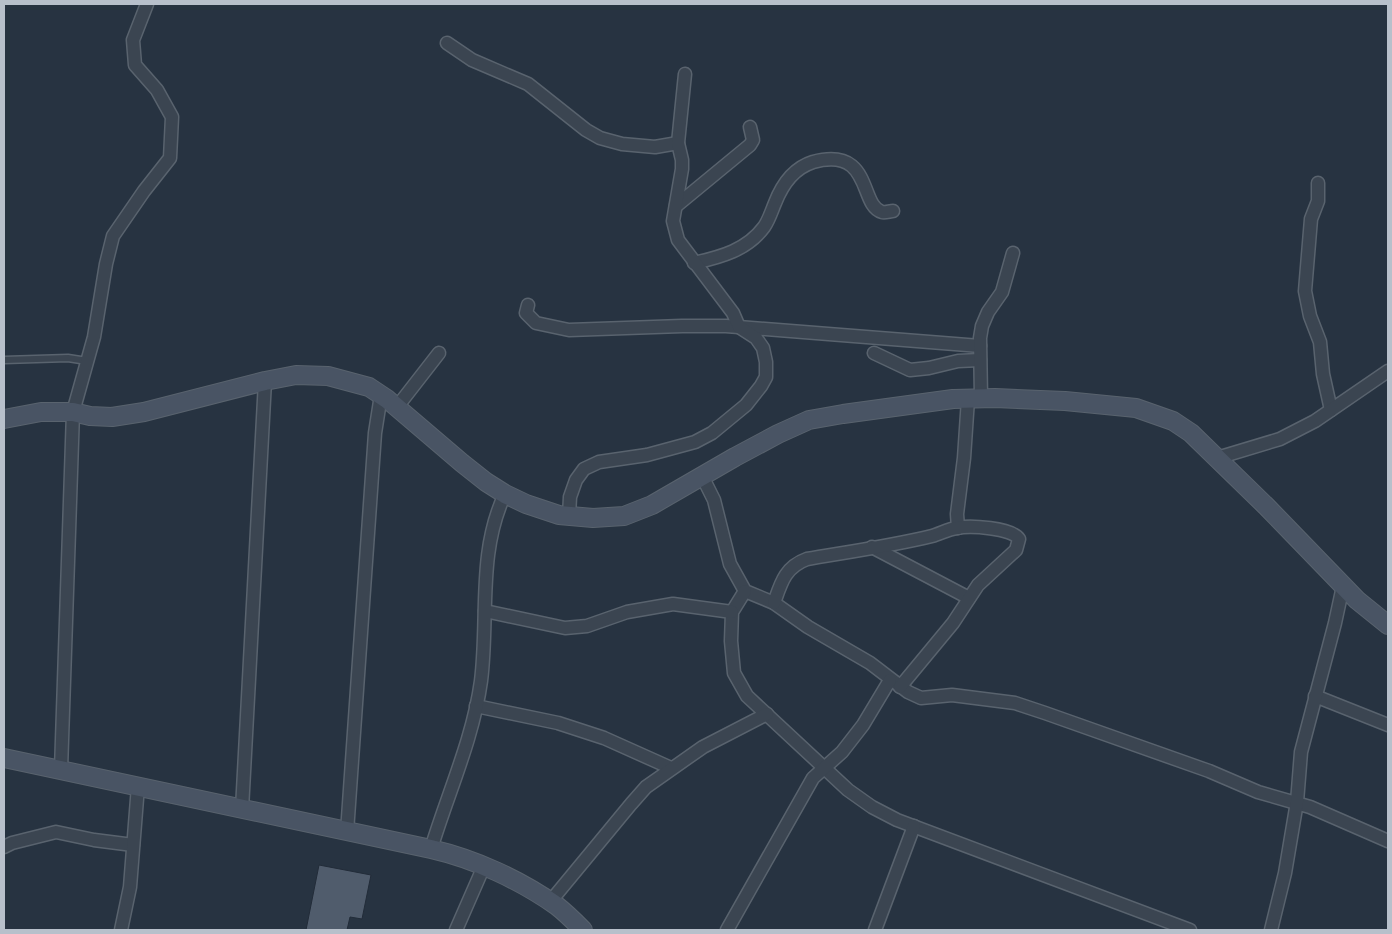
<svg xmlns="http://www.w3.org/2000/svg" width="1392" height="934" font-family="Poppins,sans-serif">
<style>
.building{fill:#505c6c;stroke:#222c39}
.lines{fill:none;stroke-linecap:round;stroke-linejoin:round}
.lane-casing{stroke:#59636e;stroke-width:9}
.street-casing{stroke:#59636e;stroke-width:15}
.secondary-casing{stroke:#59636e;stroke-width:20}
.lane{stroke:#3b4551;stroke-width:6}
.street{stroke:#3b4551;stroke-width:12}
.secondary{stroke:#495464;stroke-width:18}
</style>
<rect width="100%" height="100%" fill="#273341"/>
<path class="building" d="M319 865 371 875 362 919 350 917 347 930H306Z"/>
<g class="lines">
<g class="lane-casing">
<path id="lane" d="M4 360 68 358 87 361"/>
</g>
<g class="street-casing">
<g id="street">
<path d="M447 43 472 60 528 84 586 130 600 138 622 144 655 147 678 143"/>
<path d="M1318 183V201L1311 219 1305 291 1310 316 1320 342 1323 374 1331 410"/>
<path d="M676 206 750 145 753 140 750 127"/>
<path d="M694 263C721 257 747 250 764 227 769 220 772 210 775 203 782 185 794 168 813 162 873 146 859 206 882 212 885 213 890 211 893 211"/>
<path d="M528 305 526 313 536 323 569 330 682 326H726L980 346"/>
<path d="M874 353 910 370 929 368 958 361 980 360"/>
<path d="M981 398 980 338 982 326 988 312 1002 292 1013 253"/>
<path d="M397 407 439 353"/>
<path d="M1217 458 1280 439 1315 421 1388 371"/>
<path d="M702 476 714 500 730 564 745 591 774 603 808 627 870 663 908 692 921 698 952 695 1015 703 1045 713 1209 771 1258 792 1310 807 1388 841"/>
<path d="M569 516 570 497 576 480 584 469 599 462 647 455 695 442 712 433 746 405 761 386 766 377V362L763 348 756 338 739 327 733 313 678 240 673 221 682 169V160L678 143 685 74"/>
<path d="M958 528 957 514 964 458 968 399"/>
<path d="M872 547 969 598"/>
<path d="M745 591 732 612 731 641 734 673 747 696 848 790 872 807 897 820 1190 930"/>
<path d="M774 603C781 583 785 567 807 559 848 552 891 546 932 536 940 534 948 529 957 528 970 525 1012 528 1019 539L1016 550 978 585 953 623 900 687"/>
<path d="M485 611 565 628 587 626 627 612 673 604 732 612"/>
<path d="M1315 696 1388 725"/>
<path d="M476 706 558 723 604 738 671 768"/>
<path d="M61 770 73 412 94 337 106 264 113 236 144 191 170 158 172 117 157 90 135 65 133 40 147 4"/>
<path d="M242 809 265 381"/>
<path d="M347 832 375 433 381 395"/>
<path d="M4 847 12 843 56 832 94 840 133 845"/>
<path d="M431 849C448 793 473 739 481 681 489 618 477 553 505 494"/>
<path d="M550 902 631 804 646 787 703 747 767 714"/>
<path d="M121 930 130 887 138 786"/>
<path d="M456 930 484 866"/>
<path d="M727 930 813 778 842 752 863 725 890 680"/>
<path d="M875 930 914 826"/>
<path d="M1271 930 1285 873 1297 802 1301 752 1335 623 1343 586"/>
</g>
</g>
<g class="secondary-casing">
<g id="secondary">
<path d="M4 419 41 412H73L90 416 112 417 144 412 265 381 296 375 328 376 369 387 387 399 462 463 486 482 505 494 526 504 559 515 593 518 624 516 652 505 735 457 778 434 809 420 843 414 953 399 995 398 1065 401 1136 408 1173 421 1191 433 1266 506 1357 600 1388 625"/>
<path d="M4 758 431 849C475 859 520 880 557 906 566 913 575 922 583 930"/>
</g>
</g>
<use href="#lane" class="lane"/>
<use href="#street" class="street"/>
<use href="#secondary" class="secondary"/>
</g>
<rect width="1392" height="934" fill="none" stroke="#b8c0cb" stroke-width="10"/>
</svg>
